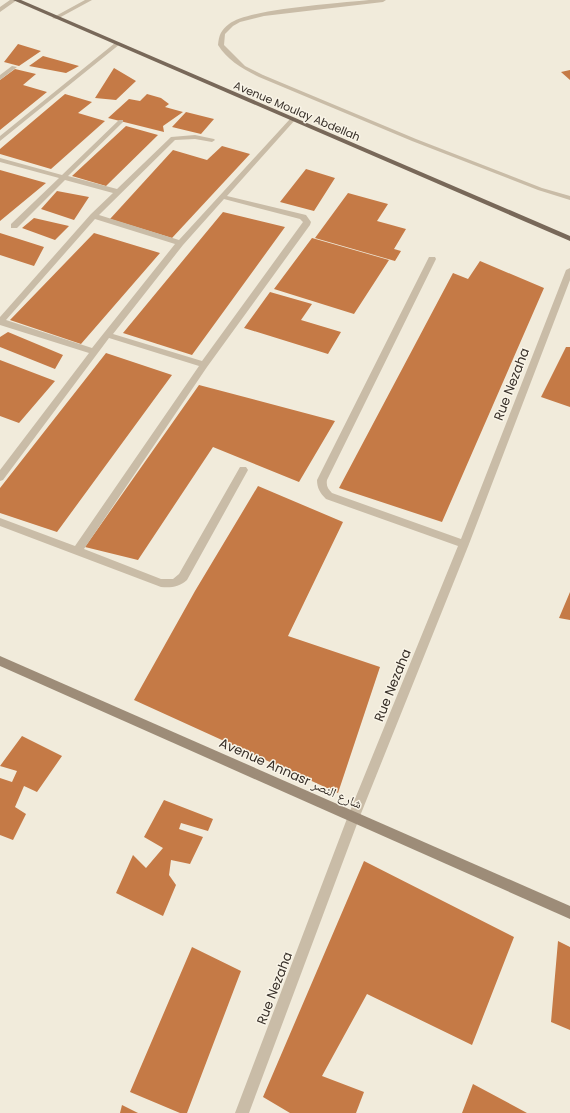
<svg xmlns="http://www.w3.org/2000/svg" width="570" height="1113" font-family="Poppins,'Noto Naskh Arabic',sans-serif">
	<style>
		.building { fill: #c57a46 }
		.lines { fill: none; stroke-linecap: round; stroke-linejoin: round }
		.lane { fill: #c9bca7; fill-rule: evenodd }
		.street { fill: #c9bca7; fill-rule: evenodd }
		.secondary { fill: #9d8c78; fill-rule: evenodd }
		.primary { fill: #786859; fill-rule: evenodd }
		.labels { text-anchor: middle; stroke-width: 3; stroke-linejoin: round; paint-order: stroke }
		.far-street-label { font-size: 11px; fill: #362e27; stroke: #f9f4e7 }
		.street-label { font-size: 13px; fill: #362e27; stroke: #f9f4e7 }
	</style>
	<rect width="100%" height="100%" fill="#f1ebdb"/>
	<!-- building -->
	<path class="building" d="M18 44 41 51 19 66 4 62Z
		M43 56 79 66 66 73 29 66Z
		M114 68 136 81 116 100 95 98Z
		M15 69 36 74 23 85 47 92 0 130V80Z
		M570 70V80L561 72Z
		M65 94 92 102 78 113 105 121 51 169 0 154V149Z
		M147 94 161 98 169 104 165 107 183 112 163 126 164 132 108 118 129 99 140 101Z
		M186 112 214 119 201 134 172 127Z
		M126 126 158 135 106 186 72 176Z
		M222 146 250 154 172 238 110 219 173 150 207 160Z
		M306 169 335 178 314 211 280 202Z
		M0 170 46 183 0 221Z
		M57 191 89 197 74 220 41 209Z
		M348 193 388 204 377 221 406 229 394 249 401 251 395 261 315 238Z
		M223 212 285 227 192 355 123 333Z
		M34 218 69 226 55 240 22 228Z
		M0 233 44 247 34 266 0 255Z
		M94 233 160 253 81 344 10 320Z
		M312 238 389 260 354 314 274 289Z
		M480 261 544 288 442 522 339 488 453 273 468 279Z
		M270 292 312 304 301 320 341 332 328 354 244 328Z
		M8 332 63 355 55 369 0 347V337Z
		M566 347H570V407L541 397Z
		M106 353 172 375 57 532 0 513V488Z
		M0 360 55 381 19 423 0 416Z
		M199 385 335 421 299 482 213 447 138 560 85 547Z
		M258 486 343 522 288 636 380 667 338 793 134 700 195 591Z
		M570 592V620L559 618Z
		M22 736 62 756 37 792 24 786 15 807 26 814 13 840 0 835V778L12 782 17 771 0 766Z
		M164 800 213 819 208 831 181 823 179 829 203 837 190 864 171 860 169 875 176 885 163 916 116 893 133 855 146 868 163 848 144 837Z
		M364 861 514 937 472 1045 367 994 322 1076 364 1092 356 1113H290L263 1097Z
		M558 941 570 947V1030L551 1022Z
		M192 947 241 971 187 1113H180L130 1092Z
		M473 1084 527 1113H462Z
		M122 1105 138 1113H120Z"/>
	<g class="lines">
		<!-- lane -->
		<path class="lane" d="M369 0H386L383 2 264 16 240 22 233 26 225 34 224 45 245 66 263 75 416 139 542 188 570 196V200L538 190 412 141 259 77C243 69 227 60 218 45 219 35 221 30 229 24 248 9 340 3 369 0Z"/>
		<!-- street -->
		<path class="street" d="M10 0H17L0 12V7Z
			M85 0H92L57 19 52 18Z
			M115 43 120 44 0 141V136Z
			M12 66 17 67 0 80V75Z
			M290 119 295 120 227 196 306 215 311 222 310 225 207 367 84 549 161 579H173L179 574 240 467H246L248 470 187 580C179 587 171 588 161 587L0 526V518L75 546 199 366 109 338 3 480 0 481V470L89 353 0 325V317L91 214 113 193 65 180 17 228H11V224L59 178 0 162V158L62 175 119 120H123V122L68 176 117 189 171 137 195 135 214 139 215 140 212 142 195 139 175 140 99 215 179 240ZM224 199 300 219 303 222 202 361 113 334 183 245ZM95 219 175 244 92 348 6 320Z
			M429 257H435L436 259 327 480C326 486 328 489 332 493L461 539 566 270 570 268V280L469 544 360 816 249 1113H235L348 816 458 546 326 499C320 493 317 488 317 480Z"/>
		<!-- secondary -->
		<path class="secondary" d="M0 656 570 906V919L0 666Z"/>
		<!-- primary -->
		<path class="primary" d="M13 0H21L570 236V241Z"/>
	</g>
	<g class="labels">
		<!-- far-street labels -->
		<g class="far-street-label">
			<text transform="translate(297 111) rotate(23)" y="4">Avenue Moulay Abdellah</text>
		</g>
		<!-- street labels -->
		<g class="street-label">
			<text transform="translate(511 384) rotate(-69)" y="5">Rue Nezaha</text>
			<text transform="translate(392 685) rotate(-68)" y="5">Rue Nezaha</text>
			<text transform="translate(291 773) rotate(24)" y="5">Avenue Annasr شارع النصر</text>
			<text transform="translate(274 988) rotate(-69)" y="5">Rue Nezaha</text>
		</g>
	</g>
</svg>
